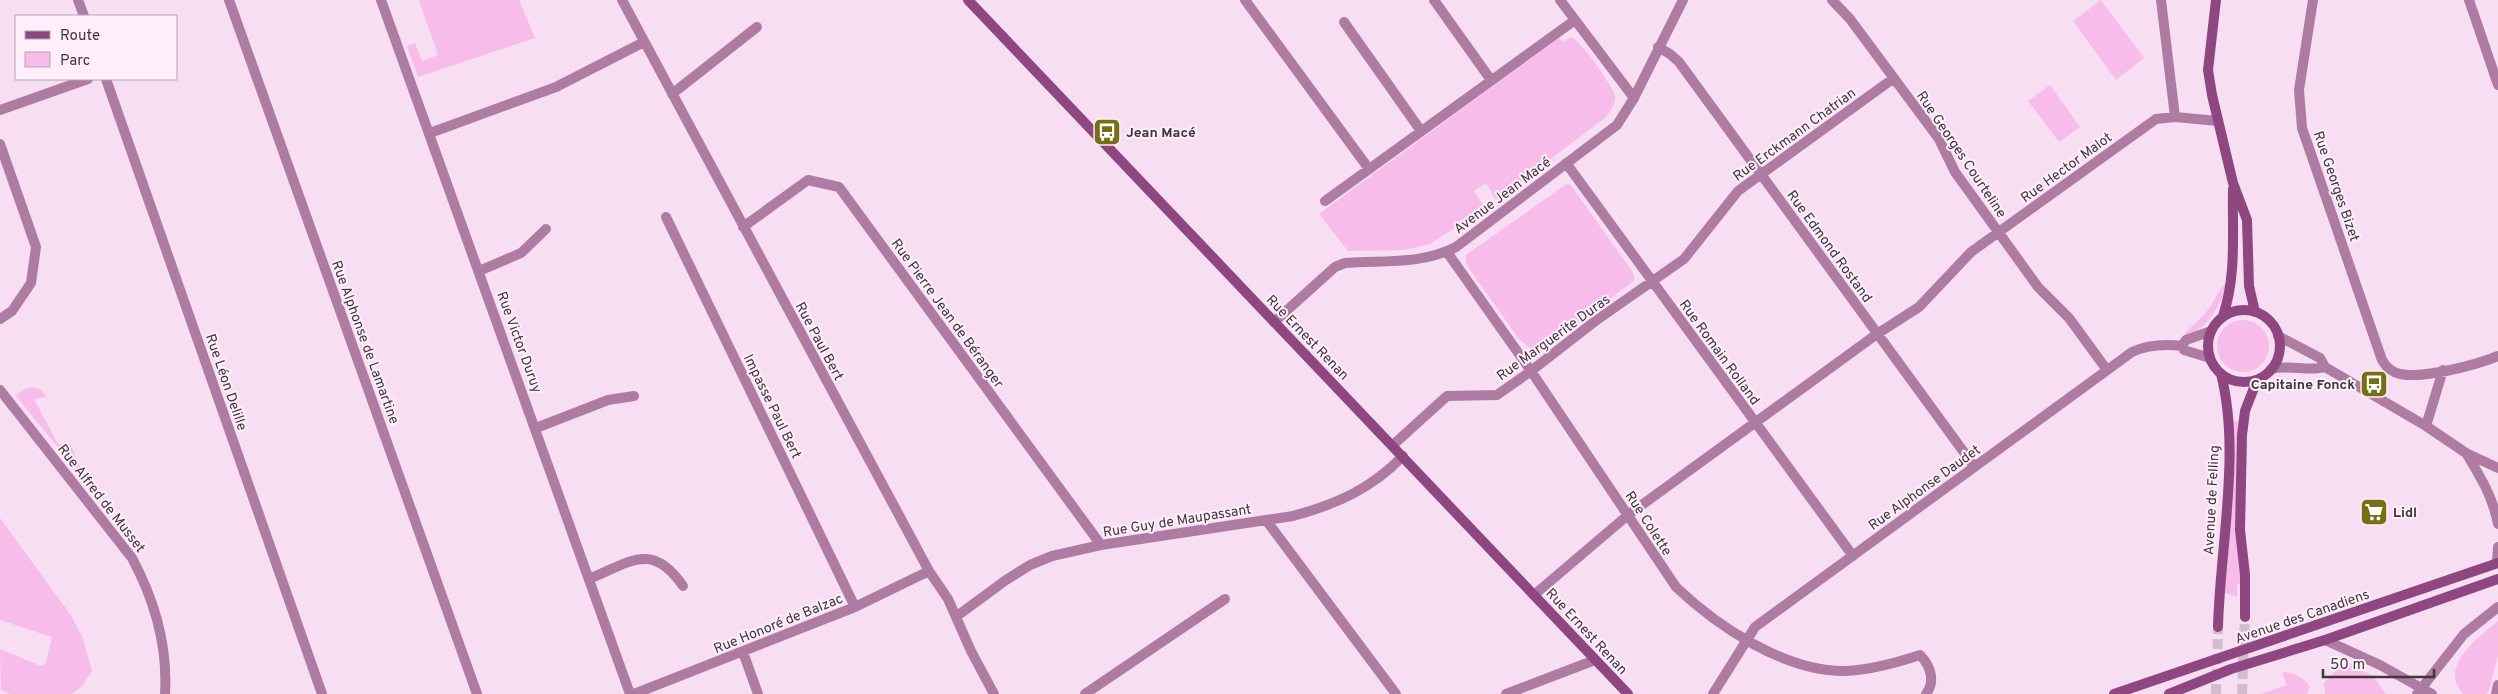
<svg xmlns="http://www.w3.org/2000/svg" width="2498" height="694" font-family="Overpass,sans-serif">
	<style>
		.green { fill: #f7bcea }
		.lines { fill: none; stroke-linecap: round; stroke-linejoin: round }
		.secondary-tunnel { stroke: #d3bcce; stroke-width: 10; stroke-dasharray: 10 5; stroke-linecap: butt }
		.street { stroke: #ae7ca3; stroke-width: 10 }
		.secondary { stroke: #8e4781; stroke-width: 10 }
		.labels { text-anchor: middle; stroke-width: 4; stroke-linejoin: round; paint-order: stroke }
		.poi-label { font-size: 14px; font-weight: bold; fill: #40363e; stroke: #ffeffb; text-anchor: start }
		.street-label { font-size: 14px; fill: #40363e; stroke: #ffeffb }
	</style>
	<rect width="100%" height="100%" fill="#f8def2"/>
	<!-- green -->
	<path class="green" d="M422 0H519L535 38 418 77 407 46 415 43 422 61 438 55 419 1Z
		M2101 0 2144 58 2116 80 2073 21Z
		M1571 37C1580 39 1614 88 1615 96 1616 105 1610 111 1605 118L1496 200 1486 183 1474 191 1485 208 1430 244 1404 250 1348 251 1319 214 1559 38 1563 42Z
		M2050 85 2080 127 2059 142 2028 101Z
		M1570 184 1632 271 1635 280 1537 354 1519 339 1466 264V255L1565 185Z
		M2227 283C2220 307 2209 327 2186 336L2185 333C2194 324 2203 317 2211 306 2216 298 2219 287 2227 283Z
		M2217 346a26 26 0 1 1 52 0a26 26 0 1 1-52 0Z
		M30 387C38 388 43 390 46 397L34 399 58 444H70L88 484 15 395Z
		M2233 421H2238L2236 527 2241 584H2237V597L2223 592Z
		M0 518 70 614 82 636 92 671 82 686 72 694H10L1 690 0 649 41 666 46 663 52 637 0 620Z
		M2498 621V655L2489 691 2486 694H2464C2436 668 2480 636 2498 621Z
		M2345 661 2373 676 2386 694H2325L2324 683Z
		M2285 672C2297 674 2304 677 2310 687L2307 694H2261L2287 685 2282 673Z"/>
	<g class="lines">
		<!-- secondary-tunnel -->
		<path class="secondary-tunnel" d="M2216 694 2218 627
			M2242 694 2245 617"/>
		<!-- street -->
		<path class="street" d="M78 0 84 16
			M229 0 477 694
			M381 0 630 694
			M622 0 929 571 948 599 971 651 994 694
			M1245 0 1369 169
			M1434 0 1491 80
			M1560 0 1634 98
			M1832 0 1850 19 1939 139 1955 172 2038 287 2069 318 2107 370
			M2161 0 2175 117
			M2313 0 2299 90 2302 128 2382 360C2386 367 2391 372 2400 374 2423 379 2476 365 2498 356
			M2469 0 2498 85
			M1344 22 1421 131
			M1658 47 1670 54 1679 62 1974 466
			M106 79 322 694
			M672 94 757 27
			M0 110 88 79
			M430 133 556 87 644 42
			M0 144 36 247 31 283 12 311 0 319
			M1566 163 1853 556
			M1325 201 1575 20
			M666 217 855 607
			M743 227 808 180 839 187 1101 545
			M1447 252 1531 371 1676 587C1717 626 1785 672 1845 671 1870 670 1896 663 1920 655 1930 665 1936 681 1926 694
			M479 271 521 253 546 229
			M1274 322 1335 267 1345 263C1383 260 1421 265 1456 247L1617 125 1634 98 1683 0
			M2278 336 2320 358 2325 367 2426 426 2466 453 2498 468
			M2182 346 2186 340 2211 331
			M2271 369C2291 364 2308 372 2325 367
			M0 390 132 558C155 601 168 645 165 694
			M2426 426 2443 370
			M536 428 608 400 634 396
			M1393 445 1447 396 1497 395 1531 371 1594 322 1684 259 1738 191 1894 78
			M2466 453C2480 476 2493 497 2498 524
			M1266 520 1396 694
			M2497 563 2498 547
			M589 579C630 562 652 541 683 586
			M1534 595 1628 515 1877 334 1919 307 1971 252 2156 119 2175 117 2218 121
			M957 616 1006 580 1030 565 1052 556 1101 545 1293 516C1337 504 1371 489 1403 456
			M2325 640 2380 665 2432 694
			M743 652 758 694
			M634 694 855 607 929 571
			M1085 694 1225 599
			M1506 694 1595 660
			M1713 694 1755 627 2132 352C2148 345 2165 344 2182 346L2184 350 2210 358
			M2417 694 2464 634 2498 607
			M2496 694 2498 685"/>
		<!-- secondary -->
		<path class="secondary" d="M968 0 1628 694
			M2216 0 2208 70 2212 95 2233 183 2247 220 2249 286 2255 312
			M2208 346a36 36 0 1 1 72 0a36 36 0 1 1-72 0Z
			M2223 316C2237 274 2232 232 2233 189
			M2245 617V575L2240 530 2242 435 2245 411 2257 380
			M2218 627C2220 547 2241 452 2221 374
			M2114 694 2498 563
			M2169 694 2231 669 2325 640 2498 579"/>
	</g>
	<!-- icons -->
	<defs>
		<g id="bus-square" transform="scale(1.4375)"><rect x="-9" y="-9" width="18" height="18" rx="4" fill="#747114" stroke="#ffeffb"/><path d="M-5-6H5V4H4V6H2V4H-2V6H-4V4H-5ZM-3.5-4V0h7V-4ZM-3.5 1.2v1.5H-2V1.2ZM2 1.2v1.5H3.5V1.2Z" fill="#fff"/></g>
		<g id="supermarket-square" transform="scale(1.4375)"><rect x="-9" y="-9" width="18" height="18" rx="4" fill="#747114" stroke="#ffeffb"/><path d="M-6-5.5h2.5l.6 2H6L4.5 2H-2.5L-4.4-4H-6ZM-1.5 3.2a1.3 1.3 0 1 0 .1 0ZM3 3.2a1.3 1.3 0 1 0 .1 0Z" fill="#fff"/></g>
	</defs>
	<g fill-rule="evenodd">
		<use href="#bus-square" x="1107" y="132"/>
		<use href="#bus-square" x="2374" y="384"/>
		<use href="#supermarket-square" x="2374" y="512"/>
	</g>
	<g class="labels">
		<!-- poi labels -->
		<g class="poi-label">
			<text x="1126" y="137">Jean Macé</text>
			<text x="2355" y="389" text-anchor="end">Capitaine Fonck</text>
			<text x="2393" y="517">Lidl</text>
		</g>
		<!-- street labels -->
		<g class="street-label">
			<text transform="translate(1794 134) rotate(-36)" y="5">Rue Erckmann Chatrian</text>
			<text transform="translate(1962 154) rotate(56)" y="5">Rue Georges Courteline</text>
			<text transform="translate(2066 167) rotate(-36)" y="5">Rue Hector Malot</text>
			<text transform="translate(2337 186) rotate(71)" y="5">Rue Georges Bizet</text>
			<text transform="translate(1502 195) rotate(-37)" y="5">Avenue Jean Macé</text>
			<text transform="translate(1830 246) rotate(54)" y="5">Rue Edmond Rostand</text>
			<text transform="translate(948 313) rotate(54)" y="5">Rue Pierre Jean de Béranger</text>
			<text transform="translate(1308 337) rotate(46)" y="5">Rue Ernest Renan</text>
			<text transform="translate(1553 337) rotate(-36)" y="5">Rue Marguerite Duras</text>
			<text transform="translate(820 341) rotate(62)" y="5">Rue Paul Bert</text>
			<text transform="translate(366 342) rotate(70)" y="5">Rue Alphonse de Lamartine</text>
			<text transform="translate(520 342) rotate(70)" y="5">Rue Victor Duruy</text>
			<text transform="translate(1720 352) rotate(54)" y="5">Rue Romain Rolland</text>
			<text transform="translate(227 382) rotate(71)" y="5">Rue Léon Delille</text>
			<text transform="translate(773 406) rotate(64)" y="5">Impasse Paul Bert</text>
			<text transform="translate(1924 487) rotate(-36)" y="5">Rue Alphonse Daudet</text>
			<text transform="translate(102 498) rotate(52)" y="5">Rue Alfred de Musset</text>
			<text transform="translate(2211 500) rotate(-87)" y="5">Avenue de Felling</text>
			<text transform="translate(1177 520) rotate(-9)" y="5">Rue Guy de Maupassant</text>
			<text transform="translate(1649 523) rotate(57)" y="5">Rue Colette</text>
			<text transform="translate(2302 616) rotate(-19)" y="5">Avenue des Canadiens</text>
			<text transform="translate(778 623) rotate(-22)" y="5">Rue Honoré de Balzac</text>
			<text transform="translate(1587 631) rotate(47)" y="5">Rue Ernest Renan</text>
		</g>
	</g>
	<!-- legend -->
	<rect x="15" y="15" width="162" height="65" fill="#ffeffb" stroke="#b3a5af"/>
	<rect x="25" y="31" width="25" height="8" fill="#8e4781" stroke="#b3a5af"/>
	<text x="60" y="40" font-size="15" fill="#40363e">Route</text>
	<rect x="25" y="52" width="25" height="15" fill="#f7bcea" stroke="#b3a5af"/>
	<text x="60" y="65" font-size="15" fill="#40363e">Parc</text>
	<!-- scale -->
	<path d="M2323 669v8h111v-8" fill="none" stroke="#40363e" stroke-width="2.5"/>
	<text x="2330" y="669" font-size="15" fill="#40363e" stroke="#ffeffb" stroke-width="4" paint-order="stroke">50 m</text>
</svg>
